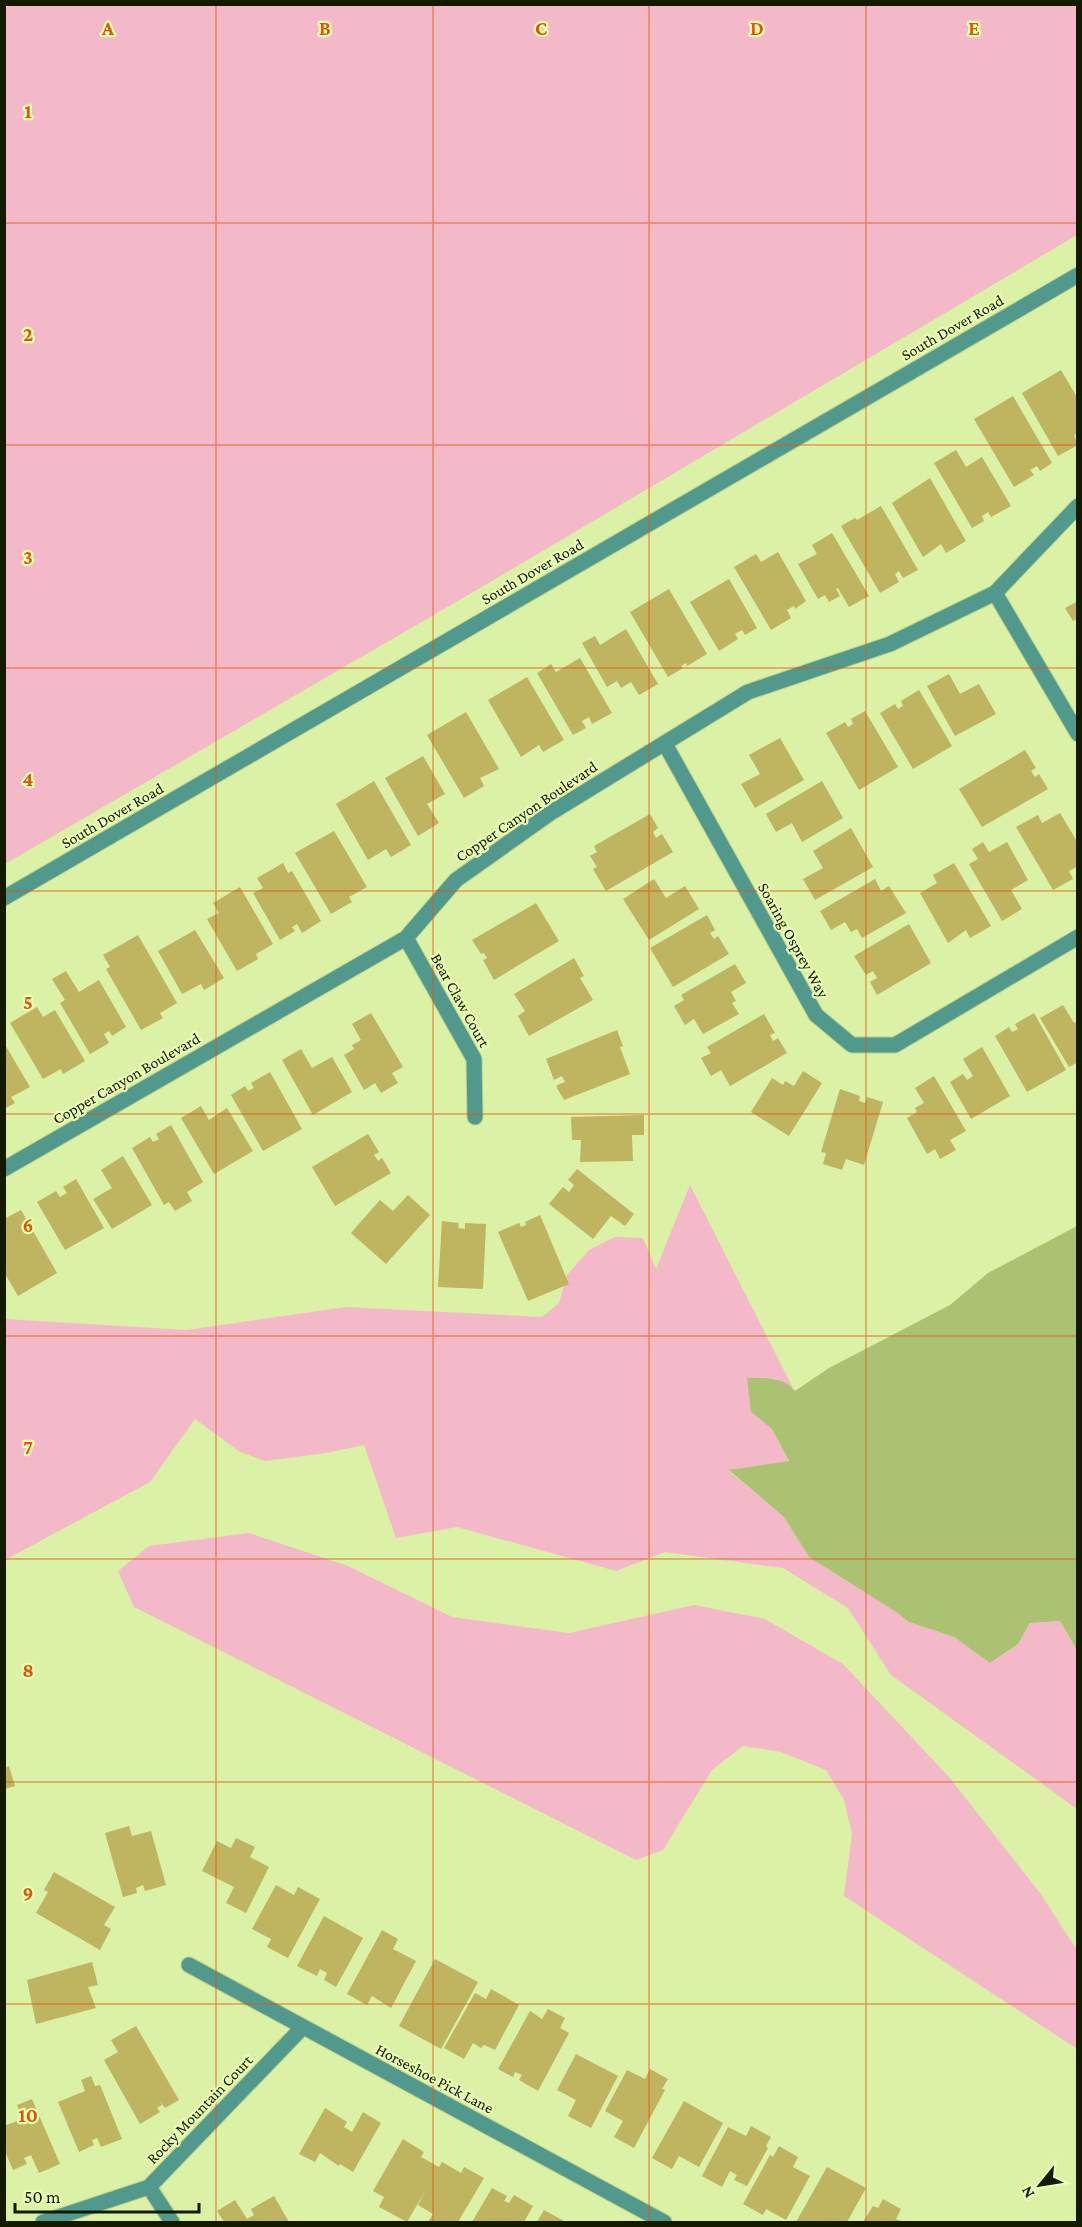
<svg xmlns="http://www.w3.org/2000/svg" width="1082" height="2227" font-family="'Crimson Pro',serif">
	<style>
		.green { fill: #f4b9c8 }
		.water { fill: #abc272 }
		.building { fill: #bfb45f }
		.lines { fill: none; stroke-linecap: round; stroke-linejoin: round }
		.minor-casing { stroke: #bacf8b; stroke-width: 17 }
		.minor { stroke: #51998d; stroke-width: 15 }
		.grid { fill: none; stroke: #dd560b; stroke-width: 1.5; stroke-opacity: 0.55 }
		.labels { text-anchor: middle; stroke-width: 4.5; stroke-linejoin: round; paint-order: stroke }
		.street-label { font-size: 16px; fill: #131a00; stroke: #e7feb3 }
		.grid-label { font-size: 20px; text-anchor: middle; font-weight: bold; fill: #dd560b; stroke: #e7feb3; stroke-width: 4.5; stroke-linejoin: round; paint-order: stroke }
	</style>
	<rect width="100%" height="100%" fill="#daf1a6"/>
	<!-- green -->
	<path class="green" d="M5 4 1077 5V235L475 591 5 864Z
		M690 1185 793 1388 774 1378 751 1412 772 1429 789 1462 729 1471 784 1517 809 1557 896 1612 909 1622 954 1637 990 1663 1018 1644 1030 1623 1060 1621 1077 1650V1809L891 1675 848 1608 783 1568 665 1552 616 1571 457 1527 396 1538 364 1445 326 1453 265 1461 240 1452 195 1419 150 1482 5 1560V1319L187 1330 346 1307 542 1317 559 1303 567 1275 589 1250 615 1237 643 1238 656 1269Z
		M249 1533 348 1566 452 1617 569 1633 694 1605 765 1619 843 1664 949 1777 1040 1893 1077 1950V2049L844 1896 852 1834 844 1800 826 1770 781 1752 743 1746 712 1770 663 1850 636 1860 134 1607 118 1571 149 1546Z"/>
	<!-- water -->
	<path class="water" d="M1077 1226V1650L1060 1621 1030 1623 1018 1644 990 1663 954 1637 909 1622 896 1612 809 1557 784 1517 729 1470 789 1461 772 1429 751 1412 747 1378C764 1378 783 1376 795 1391L829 1368 950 1305 988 1273Z"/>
	<!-- building -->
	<path class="building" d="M1061 370 1078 399V433L1074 435 1078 445 1058 456 1022 393Z
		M1013 396 1052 463 1040 471 1037 466 1030 470 1034 475 1014 487 974 419Z
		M956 450 966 467 982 457 1011 506 991 517 988 512 982 516 984 521 972 528 934 463Z
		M930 478 966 541 946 553 941 544 923 557 892 503Z
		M881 506 918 570 903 578 899 571 895 574 899 582 880 593 841 526 855 518 857 520Z
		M832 533 869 596 849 607 838 588 836 589 840 596 829 602 825 595 818 599 798 564 817 554 812 545Z
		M778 552 806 601 795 609 794 606 787 610 791 618 771 630 734 567 756 554 761 562Z
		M729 579 757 628 745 635 742 630 735 634 738 639 719 651 690 602Z
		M669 589 707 654 687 666 686 663 681 666 683 668 668 677 630 612Z
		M1078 601V618L1073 621 1065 608Z
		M626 629 658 684 639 695 631 682 621 688 617 681 607 687 582 643 595 636 600 645Z
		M580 658 612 713 592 724 589 717 582 721 586 728 573 735 537 673 551 664 556 672Z
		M949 674 960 694 979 684 996 714 955 736 927 686Z
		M527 677 564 740 543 752 539 745 521 757 488 700Z
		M919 690 952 746 913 769 880 713 895 704 898 709 903 706 901 701Z
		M865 711 898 767 859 790 826 733 845 722 848 727 853 724 851 719Z
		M466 712 499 769 480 778 484 786 464 798 427 735Z
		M780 738 804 780 755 808 741 784 760 774 749 755Z
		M1025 750 1036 768 1031 771 1035 777 1039 774 1048 789 982 827 959 789Z
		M423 756 445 794 427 804 439 823 418 836 385 778Z
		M374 781 411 845 391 857 386 849 368 860 336 804Z
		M822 781 843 818 802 842 792 823 776 832 766 814Z
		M1060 813 1078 843V870L1076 867 1069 871 1073 879 1053 890 1016 827 1038 815 1042 823Z
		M650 814 658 828 653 832 656 838 662 834 673 852 606 891 593 869 597 867 590 856 597 852 594 846Z
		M851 828 873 867 815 900 803 879 823 868 813 851Z
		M334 831 367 887 349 897 352 902 331 914 295 853Z
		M983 842 989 852 1007 842 1028 880 1011 890 1022 909 1002 921 969 864 978 859 972 849Z
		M283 863 288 873 292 871 321 921 302 933 297 924 292 927 295 931 280 940 253 893 263 888 257 878Z
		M954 863 991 926 970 938 966 930 948 943 920 893 937 883 933 875Z
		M654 879 666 898 685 886 699 909 649 940 623 899Z
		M875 879 881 891 889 886 906 913 862 938 857 929 851 932 845 922 831 930 820 911Z
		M240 887 273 944 256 954 258 959 237 971 207 919 219 913 213 903Z
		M536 903 559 941 494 980 483 960 487 958 484 953 481 954 472 940Z
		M707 915 715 930 710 933 714 939 718 936 729 954 673 987 650 948Z
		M909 924 931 963 877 995 870 982 877 978 873 971 866 975 854 956Z
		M195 930 224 978 204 990 201 984 182 994 158 951Z
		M138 935 177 1003 160 1013 163 1018 141 1030 106 969 110 967 103 955Z
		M574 958 584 976 580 978 593 1000 529 1036 518 1016 525 1011 514 994Z
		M735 964 746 983 731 992 736 1001 732 1003 739 1014 703 1034 694 1019 685 1025 674 1006 684 1000 681 995Z
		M66 971 79 992 99 980 126 1027 112 1036 109 1031 104 1034 109 1043 90 1054 60 1003 65 1000 52 979Z
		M1063 1005 1074 1023 1078 1021V1062L1069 1067 1040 1018Z
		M37 1007 43 1017 55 1010 85 1061 63 1074 61 1069 43 1079 10 1023Z
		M371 1013 403 1067 392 1073 398 1083 381 1093 375 1083 364 1090 344 1055 354 1049 352 1045 361 1040 352 1024Z
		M1034 1013 1066 1070 1027 1092 995 1036 1009 1027 1012 1032 1018 1029 1015 1024Z
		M764 1014 775 1033 770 1035 773 1041 778 1038 787 1053 730 1086 721 1070 711 1076 701 1058 711 1053 707 1047Z
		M617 1030 623 1046 620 1047 630 1074 564 1100 557 1088V1085L565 1082 562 1076 554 1080 546 1059Z
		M4 1043 30 1087 11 1097 15 1103 4 1109Z
		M982 1047 1010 1096 971 1119 950 1082 963 1074 967 1080 973 1076 963 1059Z
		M301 1049 312 1068 332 1057 352 1092 313 1115 282 1060Z
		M803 1071 822 1083 789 1136 751 1112 772 1078 783 1085 785 1081 794 1086Z
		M270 1072 302 1129 263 1151 231 1095 245 1086 248 1091 254 1088 251 1083Z
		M934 1076 966 1131 950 1140 956 1150 940 1159 935 1149 927 1154 907 1118 917 1112 915 1108 924 1103 915 1088Z
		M840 1089 860 1096 859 1101 865 1103 867 1097 883 1102 864 1165 846 1159 842 1170 823 1164 826 1153 821 1152Z
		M201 1106 209 1120 227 1108 253 1151 214 1174 181 1118Z
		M644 1115V1135H632L633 1161 580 1162 581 1140H572L571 1117Z
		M171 1125 203 1182 187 1192 192 1201 175 1211 169 1202 164 1205 132 1148 150 1137 153 1142 159 1139 156 1134Z
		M368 1134 379 1152 374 1155 378 1161 382 1158 391 1173 335 1206 312 1167Z
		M123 1156 152 1205 112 1229 93 1199 112 1188 101 1170Z
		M577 1169 634 1214 625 1226 611 1216 593 1239 549 1204 563 1187 569 1192 574 1185 568 1180Z
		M76 1179 104 1228 65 1250 37 1202 56 1191 60 1197 67 1193 63 1187Z
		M408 1195 430 1215 386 1264 351 1233 380 1200 393 1211Z
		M21 1210 57 1273 18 1296 4 1272V1219Z
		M540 1215 569 1284 528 1301 498 1232 519 1223 521 1227 526 1225 525 1222Z
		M442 1221 459 1223 458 1228 465 1229V1223L486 1224 483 1289 438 1287Z
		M9 1766 15 1786 5 1789V1768Z
		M129 1826 132 1836 151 1831 166 1885 145 1891 143 1885 136 1888 137 1893 123 1897 105 1833Z
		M236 1838 255 1847 250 1857 269 1867 246 1913 226 1903 234 1887 202 1871 217 1841 231 1848Z
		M54 1872 115 1907 104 1925 111 1929 100 1950 36 1913 48 1892 44 1890Z
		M276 1885 294 1895 298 1887 320 1899 288 1958 267 1947 271 1939 252 1929Z
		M324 1916 363 1938 336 1987 324 1980 327 1973 320 1969 317 1976 297 1966Z
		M382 1930 398 1939 393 1949 416 1961 391 2008 372 1996 367 2005 347 1994Z
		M435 1959 478 1982 441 2049 399 2026Z
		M92 1962 98 1985 88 1987 96 2008 36 2024 27 1980Z
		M491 1989 519 2005 495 2050 484 2045 481 2048 473 2043 464 2059 444 2048 475 1993 486 1999Z
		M548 2009 565 2018 560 2028 569 2033 538 2091 519 2080 522 2075 515 2072 513 2077 498 2069 530 2011 542 2019Z
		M136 2026 179 2100 165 2108 159 2100 162 2105 157 2108 160 2112 140 2124 104 2060 118 2052 111 2040Z
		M576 2054 618 2076 591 2128 568 2116 576 2100 557 2090Z
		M650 2069 668 2079 662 2089 665 2090 634 2148 614 2137 623 2121 605 2111 627 2070 645 2079Z
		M91 2076 95 2086 100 2085 122 2139 101 2147 97 2138 92 2140 94 2145 79 2152 58 2102 85 2091 81 2080Z
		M32 2099 60 2164 39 2173 31 2155 24 2158 27 2164 13 2170 4 2149V2126L22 2119 17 2105Z
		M684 2101 723 2123 699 2167 679 2156 672 2169 652 2158Z
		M325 2108 347 2122 344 2127 352 2132 363 2112 381 2123 353 2172 340 2164 339 2166 320 2153 315 2162 299 2154Z
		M751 2126 771 2137 766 2146 768 2148 747 2186 734 2180 737 2175 730 2171 722 2187 702 2176 728 2127 746 2136Z
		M403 2139 424 2152 421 2157 439 2167 442 2162 461 2173 464 2167 484 2178 458 2222H428L433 2214 418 2205 427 2188 407 2222 379 2207 384 2197 373 2191Z
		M779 2146 798 2157 793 2167 810 2176 786 2220 766 2209 763 2215 743 2204 770 2155 773 2157Z
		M827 2167 866 2188 847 2222H796Z
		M492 2188 507 2196 504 2201 509 2203 514 2195 533 2206 524 2222H472Z
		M274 2196 289 2222H224L217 2211 235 2200 247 2219 254 2215 251 2209Z
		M883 2199 901 2209 896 2219 903 2222H863L873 2206 878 2208Z
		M544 2210 566 2222H537Z"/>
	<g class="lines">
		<!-- minor casing -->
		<g class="minor-casing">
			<path id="minor" d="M995 593 1078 734
				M665 744 816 1015 852 1045H895L1078 937
				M4 898 1078 275
				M406 938 474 1059 475 1117
				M4 1169 406 938 456 880 552 812 748 692 890 644 995 593 1078 506
				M189 1965 664 2222
				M149 2187 172 2222
				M43 2222 149 2187 302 2028"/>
		</g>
		<!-- minor -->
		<use href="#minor" class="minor"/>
	</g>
	<!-- grid -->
	<path class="grid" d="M216 4V2222M433 4V2222M649 4V2222M866 4V2222M4 223H1078M4 445H1078M4 668H1078M4 891H1078M4 1114H1078M4 1336H1078M4 1559H1078M4 1782H1078M4 2004H1078"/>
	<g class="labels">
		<!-- street labels -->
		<g class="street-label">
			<text transform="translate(952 327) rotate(-30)" y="6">South Dover Road</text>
			<text transform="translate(532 571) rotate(-30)" y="6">South Dover Road</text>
			<text transform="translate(526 811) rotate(-34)" y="6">Copper Canyon Boulevard</text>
			<text transform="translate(112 815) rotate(-30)" y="6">South Dover Road</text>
			<text transform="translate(794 940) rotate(61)" y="6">Soaring Osprey Way</text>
			<text transform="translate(461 1000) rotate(61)" y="6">Bear Claw Court</text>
			<text transform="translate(126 1078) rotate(-30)" y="6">Copper Canyon Boulevard</text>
			<text transform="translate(435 2078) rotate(28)" y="6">Horseshoe Pick Lane</text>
			<text transform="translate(199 2109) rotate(-46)" y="6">Rocky Mountain Court</text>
		</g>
	</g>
	<g class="grid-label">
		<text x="108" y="35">A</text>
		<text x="325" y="35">B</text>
		<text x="541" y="35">C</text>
		<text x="757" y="35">D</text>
		<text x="974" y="35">E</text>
		<text x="28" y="118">1</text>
		<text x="28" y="341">2</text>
		<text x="28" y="564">3</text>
		<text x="28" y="786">4</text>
		<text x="28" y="1009">5</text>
		<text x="28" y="1232">6</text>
		<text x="28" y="1454">7</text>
		<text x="28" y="1677">8</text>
		<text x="28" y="1900">9</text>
		<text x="28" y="2122">10</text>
	</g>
	<!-- border -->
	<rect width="1082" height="2227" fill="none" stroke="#131a00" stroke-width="12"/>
	<!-- north arrow -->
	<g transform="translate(1040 2185) rotate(240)" stroke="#e7feb3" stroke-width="4.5" paint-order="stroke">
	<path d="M0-4.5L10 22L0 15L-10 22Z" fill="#131a00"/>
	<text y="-9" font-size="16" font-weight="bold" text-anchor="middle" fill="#131a00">N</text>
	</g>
	<!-- scale -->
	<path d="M15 2203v9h184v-9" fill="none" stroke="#131a00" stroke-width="3"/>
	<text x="24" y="2203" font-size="18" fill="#131a00" stroke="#e7feb3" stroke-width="4.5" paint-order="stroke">50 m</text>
</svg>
